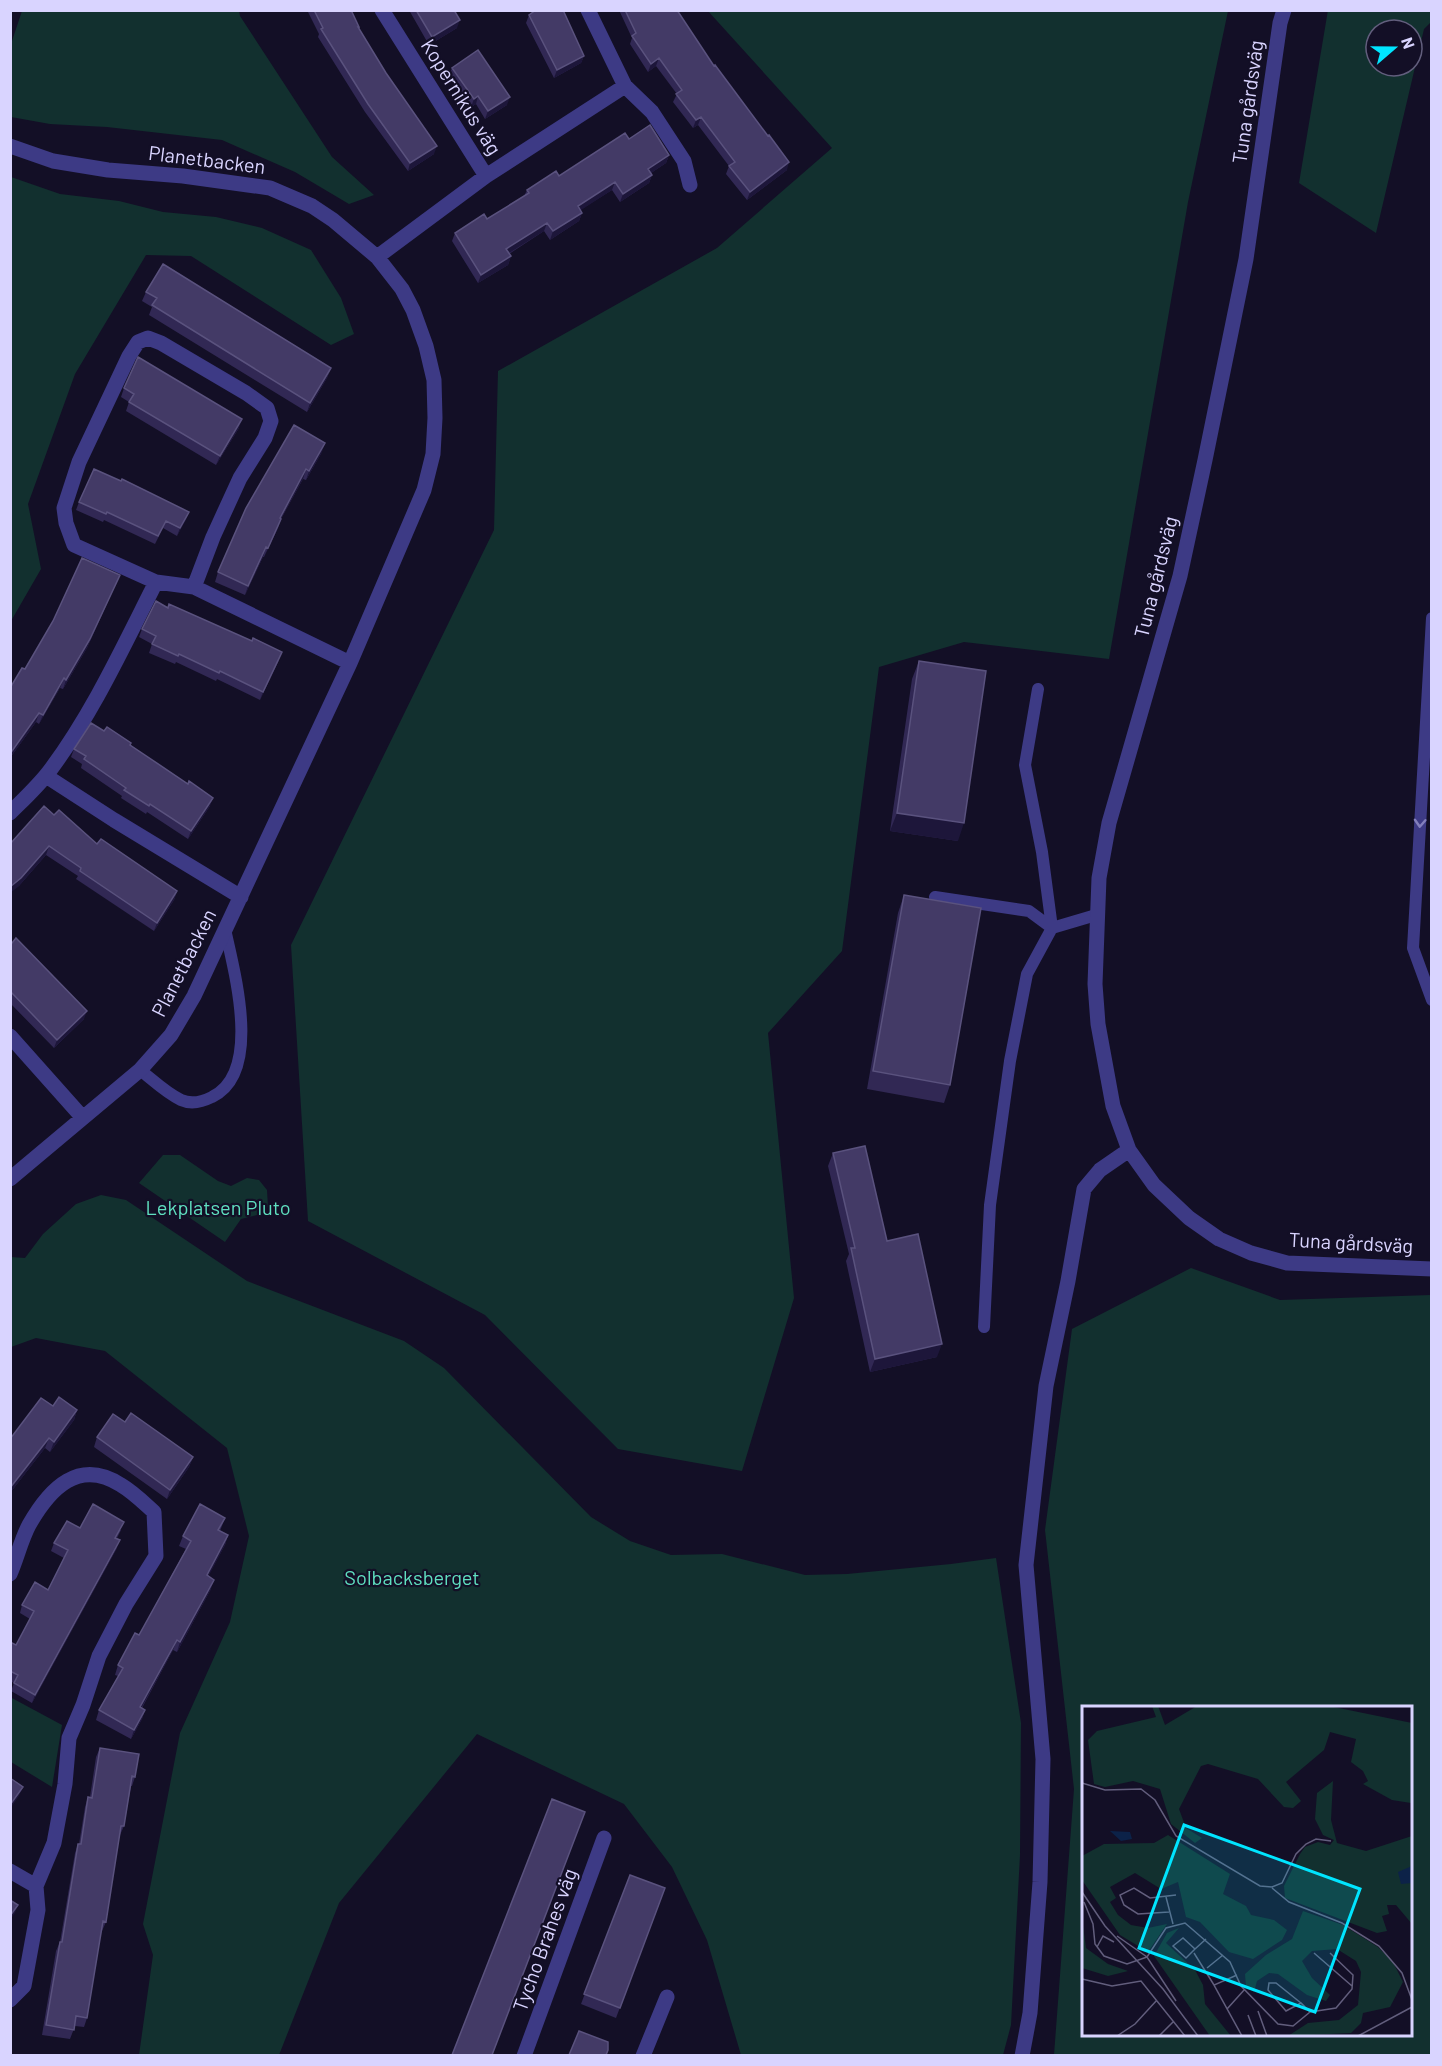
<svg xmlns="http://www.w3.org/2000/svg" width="1442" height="2066" font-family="Barlow,sans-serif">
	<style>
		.green { fill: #12302f; fill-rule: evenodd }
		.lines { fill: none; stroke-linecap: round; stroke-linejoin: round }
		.lane { stroke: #3d3a85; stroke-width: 12 }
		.street { stroke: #3d3a85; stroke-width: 15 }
		.wall { fill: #312854 }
		.shaded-wall { fill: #1d163a }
		.building { fill: #433a66; stroke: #5a527e; stroke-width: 1.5 }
		.oneway { stroke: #837fbc }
		.labels { text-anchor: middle; stroke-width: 4.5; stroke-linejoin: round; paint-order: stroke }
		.street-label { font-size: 20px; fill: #d9d4ff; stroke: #130f26 }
		.park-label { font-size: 20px; fill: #5fe0c0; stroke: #130f26 }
		.inset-road { fill: none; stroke: #625e7d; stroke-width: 1.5 }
		.view { fill: #00e5ff; fill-opacity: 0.15; stroke: #00e5ff; stroke-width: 3 }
		.inset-edge { fill: none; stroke: #d9d4ff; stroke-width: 3 }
	</style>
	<rect width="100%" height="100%" fill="#130f26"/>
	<!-- green -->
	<path class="green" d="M1328 10 1431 11V22L1424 29 1376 233 1299 183ZM1376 30H1412V66H1376Z
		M22 11H239L240 16 332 157 374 195 349 204 295 172 222 140 107 127 50 124 11 117V44Z
		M708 11H1228L1188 202 1109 659 964 642 879 667 842 951 768 1033 794 1298 742 1471 618 1449 485 1315 308 1221 291 945 494 530 498 371 717 248 832 148Z
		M11 177 60 194 119 201 163 212 216 217 262 228 311 250 341 298 354 334 331 345 191 256 146 255 75 374 28 504 41 569 11 621Z
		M163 1155H180L218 1181 231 1186 247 1178 259 1180 267 1190 268 1207 257 1215 241 1219 225 1242 139 1183Z
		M101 1195 126 1200 247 1281 404 1341 444 1368 591 1517 630 1541 671 1555 722 1554 805 1575 847 1574 951 1564 996 1558 1021 1723 1020 1855 1011 2025 1003 2055H741L707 1940 672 1867 624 1804 477 1734 339 1903 279 2055H139L153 1955 143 1924 180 1733 230 1622 249 1536 227 1448 105 1351 36 1338 11 1347V1257L25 1258 43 1234 76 1204Z
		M1191 1268 1280 1300 1431 1295V2055H1054L1074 1789 1045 1530 1072 1329ZM1084 1708H1410V2034H1084Z
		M10 1697 62 1725 52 1787 11 1762Z"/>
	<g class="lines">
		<!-- lane -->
		<path class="lane" d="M1432 618 1413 948 1432 1000
			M935 897 1029 911 1052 928 1096 915
			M140 1070C153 1080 166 1093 181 1100 192 1105 202 1102 212 1097 263 1073 234 971 225 929
			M984 1327 990 1205 1010 1061 1027 974 1052 928 1042 852 1025 765 1038 689"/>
		<!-- street -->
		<path class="street" d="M382 10 486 176
			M588 10 625 86 652 112 684 161 690 185
			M1284 10 1280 23 1246 259 1205 460 1180 576 1109 823 1099 878 1095 984 1098 1024 1113 1106 1129 1150 1154 1185 1189 1218 1219 1239 1251 1253 1287 1263 1432 1269
			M10 146 53 161 108 170 183 176 270 188 312 206 333 220 377 257 402 289 413 310 426 346 434 380 435 418 433 454 424 490 350 663 194 996 171 1035 140 1070 10 1179
			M377 257 486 176 625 86
			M194 587 156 582 74 545 66 523 64 508 79 462 129 356 138 342 148 338 161 343 246 393 267 408 271 421 265 438 240 478 213 537 194 587 350 663
			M46 776 114 820 241 897
			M10 813C23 800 37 787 48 773 92 715 123 647 156 582
			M10 1036 83 1118
			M10 1574C17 1558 21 1540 29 1525 50 1488 79 1458 121 1485 133 1492 144 1503 154 1512L156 1556 126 1604 99 1656 83 1705 69 1738 65 1784 54 1843 36 1886 38 1910 24 1986 10 2000
			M10 1871 36 1886
			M524 2056 604 1838
			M643 2056 667 1997
			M1022 2056 1030 2013 1040 1882 1043 1759 1026 1565 1046 1386 1068 1281 1084 1189 1100 1170 1129 1150"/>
	</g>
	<!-- wall -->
	<path class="wall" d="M307 10H351L359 27 358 29 434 154 408 171 365 112 318 37 319 34Z
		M409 10H454L457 28 429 45Z
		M619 10H677L714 66 787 170 747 200 726 174 729 166 698 125 693 128 673 102 677 94 656 66 648 72 630 44 632 38Z
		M529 15 584 56 581 63 554 78 526 23Z
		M452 68 507 105 485 119 476 104 471 107 449 75Z
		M629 139 669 155 666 163 651 173 652 175 649 183 620 202 612 190 580 210 582 213 579 221 550 240 544 231 509 254 511 256 508 265 478 283 452 241 455 233 487 219 524 196 527 190 559 176Z
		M146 292 331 368 327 378 307 412 149 315 152 307 142 301Z
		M124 388 239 428 216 465 126 411 129 402 121 397Z
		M322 452 306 480 303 479 281 519 278 528 264 557H263L245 595 215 582 218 572Z
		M79 502 189 512 177 536 163 528 155 544 104 520 103 522 76 510Z
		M120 575 87 648 63 689 60 688 39 724 36 722 10 758V688L25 669Z
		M168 608 279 660 260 700 217 679 216 681 176 662 175 664 149 653 152 644 139 637 142 629Z
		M919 661 958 841 890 831 912 679Z
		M104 731 131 745 210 806 188 839 147 812 146 814 121 798 122 796 81 768 82 764 71 757 74 749Z
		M54 815 97 844 177 891 174 900 154 931 76 879 78 876 46 855 18 887Z
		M904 895 950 1085 944 1103 867 1089 898 913Z
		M10 941 84 1019 54 1048 10 1003Z
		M833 1153 887 1241 937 1357 870 1372 846 1261 849 1254 828 1166Z
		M53 1406 77 1410 74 1420 50 1452 45 1448 10 1493V1439Z
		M125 1422 193 1457 189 1467 167 1499 94 1447 97 1437Z
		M225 1518 220 1531 228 1535 225 1545 208 1576 211 1589 177 1652 173 1650 142 1708 145 1710 142 1719 131 1739 96 1720 99 1710 118 1676 115 1675 118 1665 139 1635 186 1549 179 1546 183 1536Z
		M80 1528 121 1530 117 1538V1548L32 1703 11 1691 14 1683 10 1681V1642L16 1645 30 1619 20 1613 22 1605 48 1590 64 1558 51 1551 54 1543Z
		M100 1748 135 1777 132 1786H131L124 1826 120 1835H119L106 1922 102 1931H101L87 2018 84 2027 75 2026 70 2039 42 2035 56 1951 60 1942 75 1853 78 1844H79L85 1807 88 1797H90L96 1757Z
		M630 1875 665 1888 616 2018 581 2004Z"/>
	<!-- shaded-wall -->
	<path class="shaded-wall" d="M460 20 457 28 429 45 432 37Z
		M584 56 581 63 554 78 557 70Z
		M659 58 656 66 648 72 651 64Z
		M478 96 476 104 471 107 474 99Z
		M510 97 507 105 485 119 488 111Z
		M701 117 698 125 693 128 696 120Z
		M437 146 434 154 408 171 410 163Z
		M669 155 666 163 645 177 648 169Z
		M789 162 787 170 747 200 750 192Z
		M652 175 649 183 620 202 623 194Z
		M615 182 612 190 575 214 578 206Z
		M582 213 579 221 550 240 553 231Z
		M547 223 544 231 503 257 506 249Z
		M511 256 508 265 478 283 481 275Z
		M331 368 327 378 307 412 310 403Z
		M242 419 239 428 216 465 220 456Z
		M325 443 322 452 306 480 309 471Z
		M306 469 303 479 276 527 280 518Z
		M189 512 186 520 177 536 180 528Z
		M281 519 278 528 264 557 268 548Z
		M266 547 263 557 245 595 248 586Z
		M120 575 87 648 63 689 66 680Z
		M282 652 279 660 260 700 263 692Z
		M64 678 60 688 39 724 43 715Z
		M39 713 36 722 10 758V754Z
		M213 798 210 806 188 839 191 831Z
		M897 813 964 823 958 841 890 831Z
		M49 846 46 855 18 887 10 893V887Z
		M177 891 174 900 154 931 157 923Z
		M87 1011 84 1019 54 1048 57 1040Z
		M942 1344 937 1357 870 1372 875 1359Z
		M77 1410 74 1420 50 1452 54 1442Z
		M49 1438 45 1448 10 1493V1488Z
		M193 1457 189 1467 167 1499 170 1490Z
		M228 1535 225 1545 204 1585 207 1575Z
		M120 1540 117 1548 32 1703 35 1695Z
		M214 1580 211 1589 177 1652 180 1642Z
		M177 1640 173 1650 137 1716 140 1707Z
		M145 1710 142 1719 131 1739 134 1730Z
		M23 1787 19 1796 10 1809V1805Z
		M18 1905 15 1913 10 1920V1916Z"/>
	<!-- building -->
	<path class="building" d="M314 10H351L359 27H358L386 73 437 146 410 163 368 104 321 29 323 28Z
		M416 10H454L460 20 432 37Z
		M536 10H563L584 56 557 70 529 15Z
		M625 10H677L714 66 715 65 768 136 769 135 789 162 750 192 729 166 735 162 701 117 696 120 676 94 682 90 659 58 651 64 632 36 636 33Z
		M478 50 510 97 488 111 478 96 474 99 452 68Z
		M650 125 669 155 648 169 652 175 623 194 615 182 578 206 582 213 553 231 547 223 506 249 511 256 481 275 455 233 484 214 487 219 529 193 527 190 556 171 559 176 625 133 629 139Z
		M163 264 331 368 310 403 152 305 157 298 146 292Z
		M138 357 242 419 220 456 129 402 134 394 124 388Z
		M294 425 325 443 309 471 306 469 280 518 281 519 268 548 266 547 248 586 218 572 246 508Z
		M94 469 121 481 122 479 189 512 180 528 166 521 158 536 107 512 106 514 79 502Z
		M82 558 120 575 90 639 66 680 64 678 43 715 39 713 10 754V688L22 668 25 669 53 621Z
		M156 601 168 608 169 604 252 641 253 638 282 652 263 692 220 671 219 673 179 654 178 656 152 644 156 636 142 629Z
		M919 661 986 671 964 823 897 813Z
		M91 723 104 731 107 727 131 743 130 745 188 784 189 781 213 798 191 831 150 804 149 806 124 790 126 788 84 759 86 756 74 749Z
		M44 806 54 815 59 810 97 844 101 839 177 891 157 923 80 871 81 868 49 846 21 878 10 887V844Z
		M904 895 981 908 950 1085 873 1071Z
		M16 938 87 1011 57 1040 10 991V941L12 943Z
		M865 1146 887 1241 918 1234 942 1344 875 1359 851 1248H855L833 1153Z
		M59 1397 77 1410 54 1442 49 1438 10 1488V1439L41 1398 53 1406Z
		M131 1413 193 1457 170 1490 97 1437 113 1414 125 1422Z
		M93 1504 124 1522 115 1538 120 1540 35 1695 14 1683 18 1675 10 1671V1642L16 1645 34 1611 22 1605 35 1582 48 1590 68 1550 54 1543 67 1521 80 1528Z
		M200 1504 225 1518 218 1530 228 1535 207 1575 214 1580 180 1642 177 1640 140 1707 145 1710 134 1730 99 1710 123 1668 118 1665 135 1633 139 1635 191 1541 183 1536Z
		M100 1748 139 1754 135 1777 132 1776 124 1826H121L106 1922 103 1921 87 2018 76 2016 74 2030 46 2025 60 1942H62L78 1844H81L88 1797 92 1798Z
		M10 1778 23 1787 10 1805Z
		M552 1799 585 1812 492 2055H452Z
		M630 1875 665 1888 620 2008 584 1994Z
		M10 1900 18 1905 10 1916Z
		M579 2031 608 2042V2050L606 2055H569Z"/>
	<!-- one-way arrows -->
	<defs><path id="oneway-chevron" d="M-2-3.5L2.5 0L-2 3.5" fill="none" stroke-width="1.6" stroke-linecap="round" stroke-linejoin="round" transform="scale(1.5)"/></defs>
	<use class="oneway" href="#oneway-chevron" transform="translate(1420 823) rotate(93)"/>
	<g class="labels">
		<!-- street labels -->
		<g class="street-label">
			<text transform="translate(461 97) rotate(58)" y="7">Kopernikus väg</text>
			<text transform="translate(1248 102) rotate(-82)" y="7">Tuna gårdsväg</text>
			<text transform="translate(207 160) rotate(7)" y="7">Planetbacken</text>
			<text transform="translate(1156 577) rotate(-76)" y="7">Tuna gårdsväg</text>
			<text transform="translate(184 963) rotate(-63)" y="7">Planetbacken</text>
			<text transform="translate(1351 1243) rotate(3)" y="7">Tuna gårdsväg</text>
			<text transform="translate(545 1940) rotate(-70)" y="7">Tycho Brahes väg</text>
		</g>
		<!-- park labels -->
		<g class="park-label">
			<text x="218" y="1215">Lekplatsen Pluto</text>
			<text x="412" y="1585">Solbacksberget</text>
		</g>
	</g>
	<!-- overview -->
	<g transform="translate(1082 1706)">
		<rect width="330" height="330" fill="#130f26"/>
		<path d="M70 0H76L83 19 115 0H247L330 17 329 97 310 94 281 78 286 75 281 65 269 56 274 33 248 26 242 44 204 76 219 95 211 102 202 101 176 73 126 58 119 60 97 103 104 122 120 132 113 137 89 118 78 83 51 75 23 81 12 78 6 34 15 25 74 11ZM251 75 249 114 255 137 284 145 330 130V218L314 199H305L307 208 300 210 305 225 295 227 203 192 202 180 218 148 223 141 236 136 248 139 252 134 241 129 233 113 235 87ZM86 129 148 168 141 188 164 200 169 209 192 214 205 224 200 234 171 253 147 246 118 216 104 211 96 176 79 183 53 167 28 181 34 192 28 196 36 209 49 219 66 222 85 218 66 246 38 229 0 174V150L22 138 72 137ZM221 205 261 219 296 241 311 256 321 276 308 301 281 307 279 317 269 327 206 330 226 317 257 314 276 299 279 266 274 255 255 243 230 245 220 255 230 272 248 289 244 295 225 289 196 268 187 267 175 275 172 286 164 281 163 268 184 249 210 233ZM0 212 4 242 26 258 46 265 26 270 0 262ZM97 222 84 237 113 264 121 279 123 298 149 330H128L72 250 85 227Z" fill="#12302f"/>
		<path d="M28 125 48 126 50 133 39 135ZM330 160V177L319 178 316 166Z" fill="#0c2248"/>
		<path class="inset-road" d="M0 77 23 84 59 83 73 94 94 130 178 180 190 181 200 177 214 148 224 138 234 133 249 135M190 182 207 196 260 217 297 240 320 267 330 294M0 186 23 220 81 283 116 330M84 191 91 218M2 196 11 218 13 238 22 250 45 258 65 251M87 206 56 208 42 199 38 189 52 182 68 192 94 189M35 230 65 251 94 295M15 241 21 230 32 236M113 243 104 252 91 240 101 232 113 243 124 233M112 247 132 279M232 247 270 280M65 251 84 222 103 217 148 256 159 280 196 318 211 320 228 306 219 297 204 305 186 284 187 277H194L219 297M125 262 141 249M155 269 132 279 160 330M0 273 30 280 59 275 103 330M145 303 163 283M176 305 185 330M228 306 254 302 270 283 271 269 248 247M166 309 174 330M35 330 53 318 75 294M77 330 92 315M276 330 330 301"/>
		<path class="view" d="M102 119 278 183 233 306 57 242Z"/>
		<rect width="330" height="330" class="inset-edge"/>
	</g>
	<!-- border -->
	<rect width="1442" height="2066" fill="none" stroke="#d9d4ff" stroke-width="24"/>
	<!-- north arrow -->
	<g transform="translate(1394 48) rotate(70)"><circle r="28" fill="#130f26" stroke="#625e7d" stroke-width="1.5"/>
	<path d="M0-4.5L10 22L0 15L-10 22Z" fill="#00e5ff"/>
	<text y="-9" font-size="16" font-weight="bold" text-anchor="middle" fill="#d9d4ff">N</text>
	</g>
</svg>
